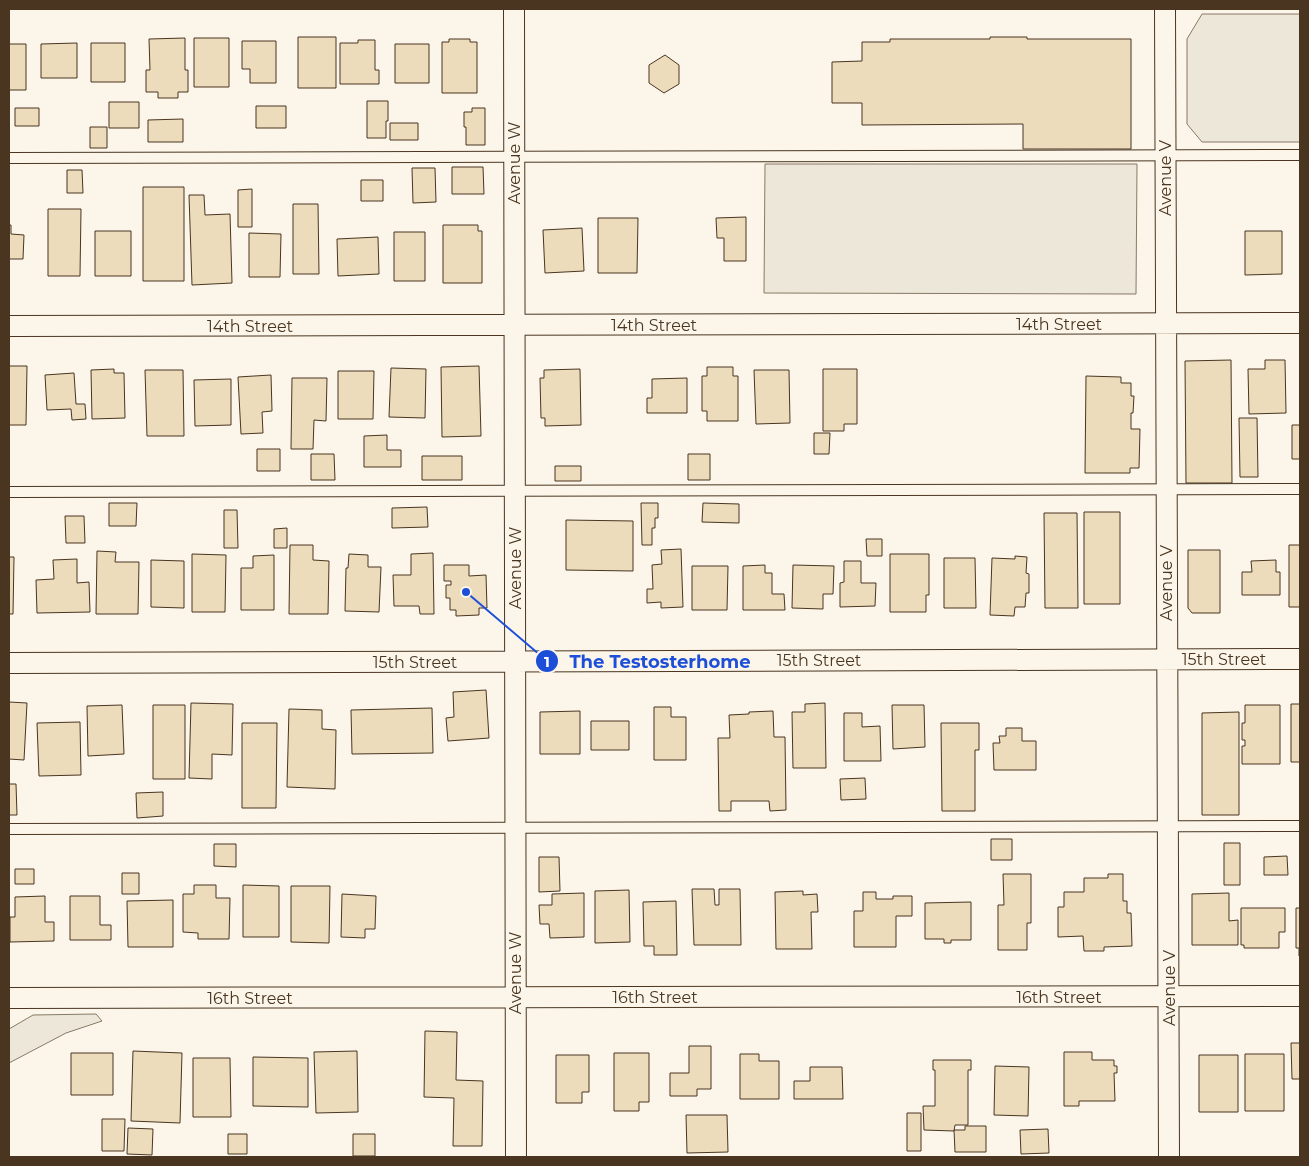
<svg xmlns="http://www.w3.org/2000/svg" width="1309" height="1166" font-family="Montserrat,sans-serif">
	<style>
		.parking { fill: #ede7d9; stroke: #887966 }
		.building { fill: #ecdcbc; stroke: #4a3520 }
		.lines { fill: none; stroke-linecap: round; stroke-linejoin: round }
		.lane-casing { stroke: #4a3520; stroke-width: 12 }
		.street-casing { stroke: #4a3520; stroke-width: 22 }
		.lane { stroke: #fbf6e9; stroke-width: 10 }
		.street { stroke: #fbf6e9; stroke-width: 20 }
		.labels { text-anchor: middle; stroke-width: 4; stroke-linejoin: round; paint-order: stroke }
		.street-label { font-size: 16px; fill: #4a3520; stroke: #fbf6e9 }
		.leader { fill: none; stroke: #1d4ed8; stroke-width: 2 }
		.callout-dot { fill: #1d4ed8; stroke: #fbf6e9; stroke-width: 2 }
		.mark-label { font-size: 15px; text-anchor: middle; font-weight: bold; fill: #fff }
		.callout-label { font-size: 18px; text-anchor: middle; font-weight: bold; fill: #1d4ed8; stroke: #fbf6e9; stroke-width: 4; stroke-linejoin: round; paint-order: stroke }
	</style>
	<rect width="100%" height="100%" fill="#fbf6e9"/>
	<!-- parking -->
	<path class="parking" d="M1202 14H1300V142H1202L1187 124V39Z
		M765 164H1137L1136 294 764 293Z
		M96 1014 102 1021 66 1033 9 1063V1029L33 1015Z"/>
	<!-- building -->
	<path class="building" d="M298 37H336V88H298Z
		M990 37H1027V39H1131V149H1023V124L862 125V103H832V62L862 61V42H890V39H990Z
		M185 38V70H188V92H178V98H158V92H146V70H150L149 39Z
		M194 38H229V87H194Z
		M449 39H470V42H477V93H442V42H449Z
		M358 40H375V70H379V84H340V43H358Z
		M242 41H276V83H250V69H242Z
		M77 43V78H41V44Z
		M91 43H125V82H91Z
		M9 44H26V90H9Z
		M395 44H429V83H395Z
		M665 55 679 65V84L664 93 649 83V65Z
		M367 101H388V121H386V138H367Z
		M109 102H139V128H109Z
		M256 106H286V128H256Z
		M15 108H39V126H15Z
		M472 108H485V145H466V127H464V112H472Z
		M183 119V142H148V120Z
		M390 123H418V140H390Z
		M90 127H107V148H90Z
		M452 167H483L484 194H452Z
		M412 168H435L436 202 413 203Z
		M67 170H82L83 193H67Z
		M361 180H383V201H361Z
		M143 187H184V281H143Z
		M252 189V227H238V190Z
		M189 195H204L205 215 230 214 232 283 192 285Z
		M293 204H318L319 274H293Z
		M48 209H81L80 276H48Z
		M746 217V261H724V238H717L716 218Z
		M598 218H638L637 273H598Z
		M9 225H11V234L24 235 23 259H9Z
		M443 225H478V231H482V283H443Z
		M582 228 584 271 545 273 543 230Z
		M95 231H131V276H95Z
		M1245 231H1282V274L1245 275Z
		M394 232H425V281H394Z
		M249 233 281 234 280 277H249Z
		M378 237 379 274 338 276 337 239Z
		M1231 360 1232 483H1186L1185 361Z
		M1265 360H1285L1286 413 1249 414 1248 369H1265Z
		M9 366H27L26 425H9Z
		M479 366 481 436 442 437 441 367Z
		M707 367H733V376H738V421H707V411H702V376H707Z
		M391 368 426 369 425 418 389 417Z
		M114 369V373H124L125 418 92 419 91 370Z
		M580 369 581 425 545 426V418H541L540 378H544V370Z
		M823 369H857V424H844V431H823Z
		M145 370H183L184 436H147Z
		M754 370H789L790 423 756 424Z
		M338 371H374L373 419H338Z
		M74 373 76 404H85L86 419 72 420 71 409 47 410 45 375Z
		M271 375 272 411 262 412 263 433 241 434 238 377Z
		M1086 376 1121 377V383H1131V396H1134L1133 413H1131V429H1140L1139 468H1130V473H1085Z
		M292 378H327L326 421 314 420 313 449H291Z
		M687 378V413H647V398H652V379Z
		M231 379V425L195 426 194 380Z
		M1239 418H1257L1258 477H1240Z
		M1292 425H1300V459H1292Z
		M814 433H830L829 454H814Z
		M387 435V450H401V467H364V436Z
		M257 449H280V471H257Z
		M311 454H334L335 480H311Z
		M688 454H710V480H688Z
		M422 456H462V480H422Z
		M555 466H581V481H555Z
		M109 503H137L136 526H109Z
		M641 503H658V518H655V528H652V545H642Z
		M703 503 739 504V523L702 522Z
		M427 507 428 527 392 528V508Z
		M224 510H237L238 548H224Z
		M1084 512H1120V604H1084Z
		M1044 513H1077L1078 608H1045Z
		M65 516H84L85 543H66Z
		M566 520 633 521V571L566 570Z
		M287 528V548H274V529Z
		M866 539H882V556H867Z
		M290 545H313V560L329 561 328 614H289Z
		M1289 545H1300V607H1289Z
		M681 549 683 607 661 608V602L647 603V589H653L652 565 662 564 661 550Z
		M1188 550H1220V613H1192L1188 608Z
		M97 551 116 552 115 562H139L138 614H96Z
		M433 553 434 614H420L419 606H394L393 575H411V554Z
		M192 554 226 555 225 612H192Z
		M349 554 368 555V567H381L379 612 345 611 346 568H348Z
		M890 554H929V595H926V612H890Z
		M274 555V610H241V568H253V556Z
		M1015 556 1027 557 1026 573 1029 574V593H1026L1025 607H1015L1014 616 990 615 992 558 1015 559Z
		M9 557H14L13 614H9Z
		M944 558H975L976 608H944Z
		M77 559V583L89 582 90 612 37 613 36 580 54 579 53 560Z
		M151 560 184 561V608L151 607Z
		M1276 560V572H1280V595H1242V572H1252L1251 561Z
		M844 561H861V583H876L875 606 840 607V583L844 582Z
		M444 565H469V576L486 575 487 608H479V615L456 616V610H450V598H446V585H451V581H444Z
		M765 565V573H772V594H784L785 610H743V566Z
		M793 565 834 566 833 594H823V609L792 608Z
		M692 566H728L727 610H692Z
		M486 690 489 738 448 741 446 718 454 717 453 692Z
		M9 702 27 703 24 760 9 759Z
		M191 703 233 704 232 755 212 754V779L189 778Z
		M825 703 826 768H793L792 712H805V704Z
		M1291 704H1300V762H1291Z
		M122 705 124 754 88 756 87 706Z
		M153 705H185V779H153Z
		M892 705H924L925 747 893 749Z
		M1245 705H1280V764H1242V746H1245V740H1242V723H1245Z
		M654 707H671V717H686V760H654Z
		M432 708 433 753 352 754 351 710Z
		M289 709 322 710V729L336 730 335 789 287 787Z
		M580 711V754H540V712Z
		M773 711 774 737H785L786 810 770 811 769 801H731V811H719L718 738H730L729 715 749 714V712Z
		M1239 712V815H1202V713Z
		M844 713H862V727L880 726 881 761H844Z
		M591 721H629V750H591Z
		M80 722 81 775 39 776 37 723Z
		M242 723H277L276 808H242Z
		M941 723H979V750H975V811H942Z
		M1006 728H1022V741H1036V770H994L993 743H1000L999 736H1006Z
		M865 778 866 799 841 800 840 779Z
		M9 784H16L17 815H9Z
		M163 792V816L137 818 136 793Z
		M991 839H1012V860H991Z
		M1224 843H1240V885H1224Z
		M214 844H236V867L214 866Z
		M1287 856 1288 875H1264V857Z
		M539 857H559L560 891 539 892Z
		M15 869H34V884H15Z
		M122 873H139V894H122Z
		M1003 874H1031V923H1027V950H998V905H1004Z
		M1108 874H1123V901H1127V913H1131L1132 946 1104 947V951H1084L1083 936 1058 937V907H1064V892H1084V878H1108Z
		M194 885H216V898H230L229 939H198V933L183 932V894H194Z
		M243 885 279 886V937H243Z
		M291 886H330L329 943 291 942Z
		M692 889H714L715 905H719V889H740L741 945H694Z
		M629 890 630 942 595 943V891Z
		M803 891V895L817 894 818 912H811L812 949H776L775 892Z
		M863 892H876V899H893V896H912V916H896V947H854V911H863Z
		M584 893V937L550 938 549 924H540L539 905H552V894Z
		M1229 893V921L1238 920V945H1192V894Z
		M342 894 376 896 375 929H365V938L341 937Z
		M45 896V922H54V941L10 942V917H15V897Z
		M70 896H100V925H111V940H70Z
		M173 900V947H128L127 901Z
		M676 901 677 955H654V946H644L643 902Z
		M971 902V940H951V943H944V939H925V903Z
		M1241 908H1285V932H1279V948H1244V945H1241Z
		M1296 908H1300V956H1299V948H1296Z
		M425 1031 457 1032 456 1080 483 1081 482 1146H453L454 1098 424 1097Z
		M1291 1043H1300V1079H1292Z
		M689 1046H711V1089H697V1096H670V1073H689Z
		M133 1051 182 1053 180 1123 131 1121Z
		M357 1051 358 1112 316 1113 314 1052Z
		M1064 1052H1092V1060H1114V1066H1117V1073H1114L1115 1101H1079V1106H1064Z
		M71 1053H113V1095H71Z
		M614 1053H649V1102H639V1111H614Z
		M740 1054H759V1061H779V1099H740Z
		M1245 1054H1284V1111H1245Z
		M556 1055H589V1092H582V1103H556Z
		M1199 1055H1238V1112H1199Z
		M253 1057 308 1058V1107L253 1106Z
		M193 1058H230L231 1117H193Z
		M933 1060H971V1070H968V1125H955L954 1131 924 1130 923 1106H935V1070H933Z
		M995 1066 1029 1067 1028 1116 994 1115Z
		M810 1067H842L843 1099H794V1081H810Z
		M907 1113H921V1151H907Z
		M686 1115H727L728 1152 687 1153Z
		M102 1119H125L124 1151H102Z
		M965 1126H986V1152H955L954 1130H965Z
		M128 1128 153 1129 152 1155 127 1154Z
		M1048 1129 1049 1153 1021 1154 1020 1130Z
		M228 1134H247V1154H228Z
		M353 1134H375V1156H353Z"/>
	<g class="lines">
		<!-- lane casing -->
		<g class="lane-casing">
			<path id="lane" d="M9 158 1300 155
				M9 492 1300 489
				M9 829 1300 826"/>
		</g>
		<!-- street casing -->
		<g class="street-casing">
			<path id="street" d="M514 9 516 1157
				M1165 9 1169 1157
				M9 326 1300 323
				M9 663 1300 659
				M9 998 1300 996"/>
		</g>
		<!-- lane -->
		<use href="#lane" class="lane"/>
		<!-- street -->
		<use href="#street" class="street"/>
	</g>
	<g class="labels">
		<!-- street labels -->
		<g class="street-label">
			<text transform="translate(514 163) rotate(-90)" y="6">Avenue W</text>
			<text transform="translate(1165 178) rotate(-90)" y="6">Avenue V</text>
			<text x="1059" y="330">14th Street</text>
			<text x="654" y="331">14th Street</text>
			<text x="250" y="332">14th Street</text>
			<text transform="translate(515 568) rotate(-90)" y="6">Avenue W</text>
			<text transform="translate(1166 583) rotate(-90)" y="6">Avenue V</text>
			<text x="1224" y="665">15th Street</text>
			<text x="819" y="666">15th Street</text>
			<text x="415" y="668">15th Street</text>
			<text transform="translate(515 973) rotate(-90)" y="6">Avenue W</text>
			<text transform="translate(1169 988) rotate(-90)" y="6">Avenue V</text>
			<text x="655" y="1003">16th Street</text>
			<text x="1059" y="1003">16th Street</text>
			<text x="250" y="1004">16th Street</text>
		</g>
	</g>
	<!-- callouts -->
	<path class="leader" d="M466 592L547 661"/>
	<g class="callout-dot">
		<circle cx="466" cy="592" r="5"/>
		<circle cx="547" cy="661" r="12"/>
	</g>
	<g class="mark-label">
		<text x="547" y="667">1</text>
	</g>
	<g class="callout-label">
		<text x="660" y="668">The Testosterhome</text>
	</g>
	<!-- border -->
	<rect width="1309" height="1166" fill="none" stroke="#4a3520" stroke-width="20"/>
</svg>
